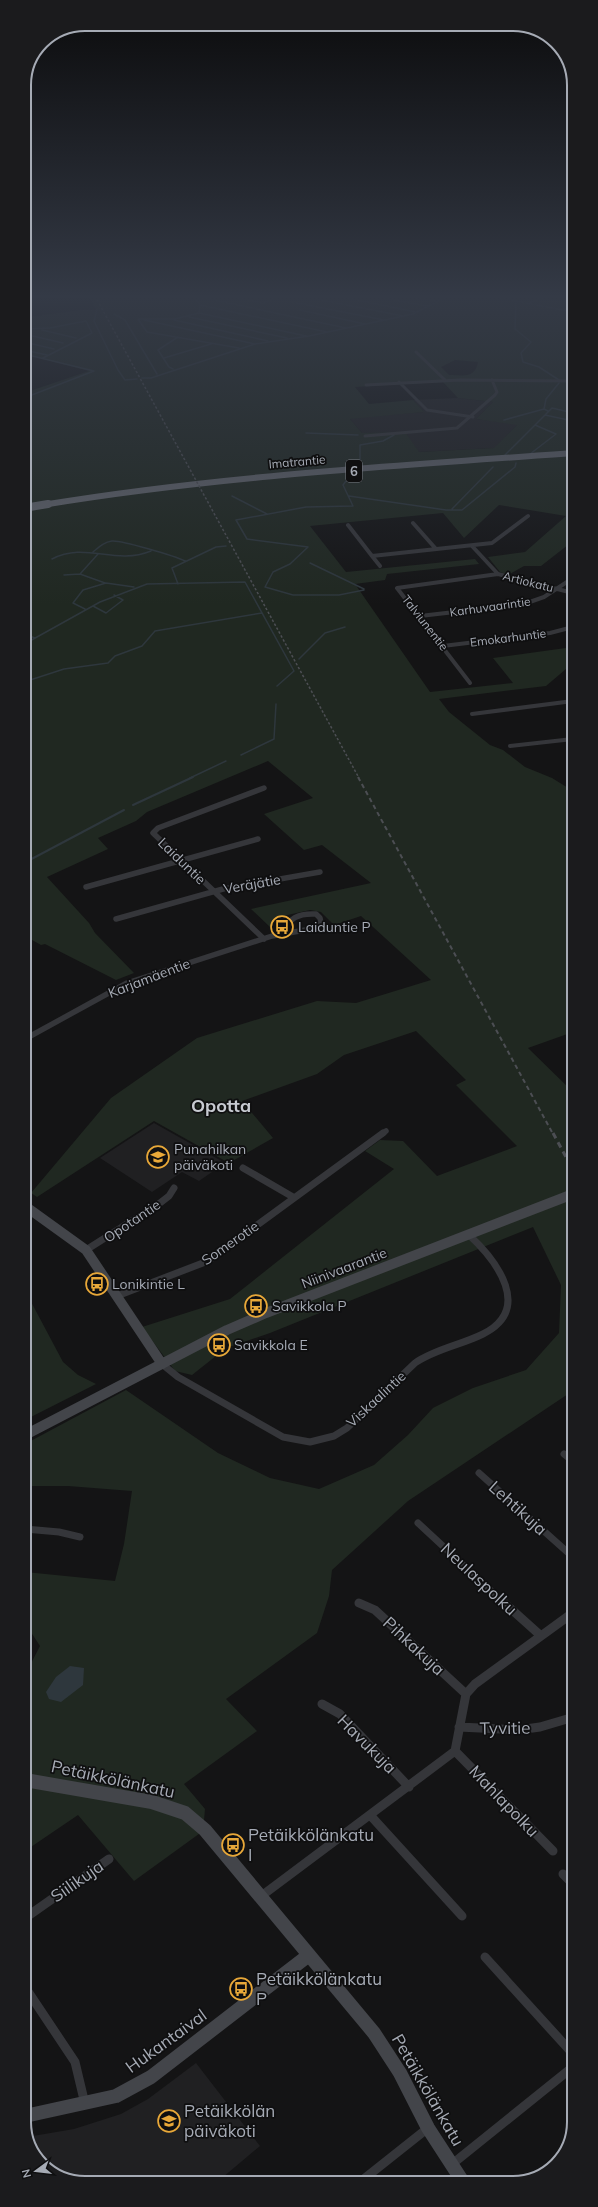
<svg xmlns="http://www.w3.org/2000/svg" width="598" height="2207" font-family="Mulish,sans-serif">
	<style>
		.built { fill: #202022 }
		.green { fill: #202821; fill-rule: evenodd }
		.water { fill: #2e373d }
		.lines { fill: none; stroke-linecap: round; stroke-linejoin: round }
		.stream-far1 { stroke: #2e373d; stroke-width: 1.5 }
		.stream { stroke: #2e373d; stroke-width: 2 }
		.street-far4 { stroke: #35363a; stroke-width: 3 }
		.street-far3 { stroke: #35363a; stroke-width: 4 }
		.street-far2 { stroke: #35363a; stroke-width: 5.5 }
		.street-far1 { stroke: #35363a; stroke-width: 7 }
		.street { stroke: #35363a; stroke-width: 9 }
		.secondary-far1 { stroke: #43454a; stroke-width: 10 }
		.secondary { stroke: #43454a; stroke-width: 14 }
		.highway-far1 { stroke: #61646b; stroke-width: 6 }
		.highway { stroke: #61646b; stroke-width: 8 }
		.rail-far2 { stroke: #4c4e53; stroke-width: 1.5; stroke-dasharray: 2.5 2; stroke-linecap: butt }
		.rail-far1 { stroke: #4c4e53; stroke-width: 2; stroke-dasharray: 4.5 3.5; stroke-linecap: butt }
		.rail { stroke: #4c4e53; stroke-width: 3; stroke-dasharray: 6 4.5; stroke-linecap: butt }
		.labels { text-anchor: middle; stroke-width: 3.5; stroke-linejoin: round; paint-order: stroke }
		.far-street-label { font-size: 12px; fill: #a6abb5; stroke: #0f0f10 }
		.shield { fill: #0f0f10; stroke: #797c84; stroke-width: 1 }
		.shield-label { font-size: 13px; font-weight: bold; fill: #a6abb5 }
		.street-label { font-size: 14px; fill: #a6abb5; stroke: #0f0f10 }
		.poi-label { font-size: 14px; fill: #a6abb5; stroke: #0f0f10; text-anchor: start }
		.near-street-label { font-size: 17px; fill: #a6abb5; stroke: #0f0f10 }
		.near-poi-label { font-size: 17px; fill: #a6abb5; stroke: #0f0f10; text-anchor: start }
		.district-label { font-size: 18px; font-weight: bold; fill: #c7cad1; stroke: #0f0f10 }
		.rim { fill: none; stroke: #a6abb5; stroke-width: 2 }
	</style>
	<rect width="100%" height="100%" fill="#141415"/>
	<!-- built -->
	<path class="built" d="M458 398 493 402 476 419 518 424 495 448 419 452 362 433 349 418 423 412 413 400Z
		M154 1123 225 1163 199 1181 182 1172 152 1192 100 1158Z
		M196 2063 260 2146 216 2183H80L50 2170 27 2137 74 2129 121 2114 148 2099Z"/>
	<!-- green -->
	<path class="green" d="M84 296H573V541L541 566H524L508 575 500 572 488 557 525 552 566 516 499 505 464 538 443 513 310 526 346 572 475 559 479 564 387 574 385 580 355 584 430 692 513 683 493 658 573 647V663L546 686 439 699 449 712 490 745 503 750 525 767 552 778 573 791V1032L528 1048 573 1092 574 1390 408 1501 332 1570 329 1596 317 1633 226 1699 257 1731 184 1784 205 1809 203 1831 134 1881 78 1815 25 1851V1675L40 1646 25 1623V1572L115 1581 124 1544 132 1491 68 1486H25V1444L126 1390 218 1453 270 1478 319 1489 374 1465 408 1435 433 1408 473 1388 526 1370 559 1333 561 1285 533 1227 270 1333 226 1348 192 1375 175 1371 142 1327 230 1299 394 1169 365 1151 380 1140 403 1141 437 1176 517 1146 456 1085 466 1080 416 1031 344 1055 317 1074 242 1101 273 1138 229 1163 154 1121 37 1197 31 1193 111 1098 197 1038 317 1001 356 1003 431 980 361 916 334 925 321 912 310 910 283 916 277 924 270 927 251 909 371 883 322 845 304 850 264 814 313 798 268 761 147 812 136 821 98 838 108 849 47 877 89 923 95 933 134 973 116 980 45 944 41 945 25 936 24 393 89 371 24 354V316H36L81 310H96L90 299ZM455 360 478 362C475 379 463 375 449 375L441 367ZM443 382 458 398 493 402 476 419 517 425 494 448 419 452 405 432 362 433 350 419 424 412 413 400 369 404 355 387Z
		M25 1295 29 1298 63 1362 78 1375 96 1384 25 1420Z"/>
	<!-- water -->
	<path class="water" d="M70 1666 84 1668 83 1685 61 1702 49 1699 46 1692 56 1677Z"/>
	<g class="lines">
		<!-- stream-far1 -->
		<path class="stream-far1" d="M198 296 196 300 200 305 199 313
			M229 296 263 303 275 298 262 296
			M337 296 416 312
			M373 296 427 306
			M406 296 436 301
			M490 296 573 312
			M205 298 346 328
			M198 299 230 296
			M316 299 403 316
			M513 300 515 296
			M516 301 515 329 531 342 521 353 523 362 539 367 559 380
			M292 302 384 320
			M528 303 548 296
			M200 305 327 332
			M570 309 567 303 573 299
			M97 310 94 321 118 370 125 380 137 379
			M300 310 365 324
			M114 314 125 320 157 374
			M189 317 287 338
			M138 319H175L199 313 306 336
			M138 319 147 332 239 348
			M144 320 255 344
			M174 320 268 341
			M24 329 50 328 86 321 92 333 43 358
			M42 330 76 338
			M24 334 63 343
			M24 342 54 349
			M24 350 47 355
			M24 354 94 371 24 398
			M164 358 211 344
			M173 369 169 367 158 350 178 337
			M142 378H151L255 344 309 336 413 314 448 296
			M544 409 546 399 559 383
			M545 415 573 421
			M504 420 544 409 548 411
			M306 433 358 435
			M530 454 556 434 535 425
			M504 456 552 408 573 413
			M360 464V445L383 441 394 435
			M232 496 267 514
			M349 496 446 510H462L515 467 516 463
			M452 509 493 467
			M308 547 247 539 236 520 306 507 353 506 343 485 352 473
			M308 547 290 564 273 572 265 587 293 595H339L364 590
			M93 552C99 547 104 542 112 541 121 540 175 556 185 561
			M52 559C86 541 114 566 151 551
			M310 563 364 589
			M80 574 98 554
			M64 575 80 574 105 583
			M178 584 172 568 216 547 226 546
			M93 606 106 613 123 600 114 595
			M85 609 73 603 83 590 106 583 134 587
			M24 634 35 638
			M28 642 100 602 147 584 245 582 294 671 277 686
			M299 659 325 633 345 627
			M24 682 64 669 108 663 115 656 142 646 155 631 262 613
			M241 755 274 739 276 704
			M190 778 226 761"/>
		<!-- stream -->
		<path class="stream" d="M133 805 193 777
			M24 863 124 810"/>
		<!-- street-far4 -->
		<path class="street-far4" d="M416 352 445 380
			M399 382 427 410 473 417
			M366 385 460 380 573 381
			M365 436 457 428 495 395 497 392 492 380"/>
		<!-- street-far3 -->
		<path class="street-far3" d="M413 523 436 549
			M348 525 372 556 492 543 528 516
			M472 546 498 574 573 593
			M372 556 380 566
			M420 616 524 604 544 597 573 578
			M443 646 550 633 573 627
			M470 683 397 588 498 574
			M472 714 573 701
			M510 746 573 739"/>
		<!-- street-far2 -->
		<path class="street-far2" d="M264 788 158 828 153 833 264 939
			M86 887 258 839
			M116 919 223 889 320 872
			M25 1039 127 983 272 936 305 930 321 923 320 918 316 914C298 913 289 918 282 934
			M382 1134 386 1131"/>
		<!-- street-far1 -->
		<path class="street-far1" d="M243 1168 293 1197
			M86 1250 160 1203 169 1196 174 1188
			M117 1296 208 1261 383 1133
			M162 1364 178 1377 283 1437 310 1442 334 1436 347 1428 415 1363C435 1349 461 1345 483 1334 533 1309 497 1261 469 1235
			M564 1454 574 1462
			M479 1473 574 1558
			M418 1523 501 1600
			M25 1529 59 1532 80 1537"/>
		<!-- street -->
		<path class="street" d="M500 1599 540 1635
			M359 1603 375 1610 466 1694
			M322 1704 340 1714 409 1787
			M459 1727 518 1730 540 1727 574 1717
			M455 1751 553 1851
			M370 1815 462 1916
			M563 1874 574 1885
			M260 1897 455 1751 466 1694 475 1684 574 1612
			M25 1918 109 1859
			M485 1957 574 2055
			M25 1987 75 2062 85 2104
			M451 2165 574 2066
			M360 2182 428 2128"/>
		<!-- secondary-far1 -->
		<path class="secondary-far1" d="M25 1206 86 1250 162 1364
			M25 1435 227 1330 266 1313 573 1194"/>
		<!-- secondary -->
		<path class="secondary" d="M25 1780 152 1802 185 1813 205 1830 374 2033 400 2073 428 2128 463 2182
			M25 2116 116 2096 151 2077 309 1955"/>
		<!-- highway-far1 -->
		<path class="highway-far1" d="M42 505C218 476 395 466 573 453"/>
		<!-- highway -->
		<path class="highway" d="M24 508 48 504"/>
		<!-- rail-far2 -->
		<path class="rail-far2" d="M95 296 359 778"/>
		<!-- rail-far1 -->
		<path class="rail-far1" d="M358 777 553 1134"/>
		<!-- rail -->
		<path class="rail" d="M553 1133 573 1170"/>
	</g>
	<!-- sky -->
	<linearGradient id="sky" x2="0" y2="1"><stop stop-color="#0b0b0c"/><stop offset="0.49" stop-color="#343a46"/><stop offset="1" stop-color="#343a46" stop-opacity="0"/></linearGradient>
	<rect width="598" height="605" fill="url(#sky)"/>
	<!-- icons -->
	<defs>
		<g id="bus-ring" transform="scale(1.15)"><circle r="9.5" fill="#0f0f10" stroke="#e8a839" stroke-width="1.5"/><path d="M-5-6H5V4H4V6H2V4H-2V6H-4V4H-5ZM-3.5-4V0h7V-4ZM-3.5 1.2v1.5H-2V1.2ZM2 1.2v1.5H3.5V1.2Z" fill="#e8a839"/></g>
		<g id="school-ring" transform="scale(1.15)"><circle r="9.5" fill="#0f0f10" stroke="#e8a839" stroke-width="1.5"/><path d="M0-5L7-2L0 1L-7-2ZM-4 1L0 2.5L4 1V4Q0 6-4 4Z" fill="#e8a839"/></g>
	</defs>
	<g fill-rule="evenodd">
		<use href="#bus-ring" x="282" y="927"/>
		<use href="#school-ring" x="158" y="1157"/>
		<use href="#bus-ring" x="97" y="1284"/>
		<use href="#bus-ring" x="256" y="1306"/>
		<use href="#bus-ring" x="219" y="1345"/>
		<use href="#bus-ring" x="233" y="1845"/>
		<use href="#bus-ring" x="241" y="1989"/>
		<use href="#school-ring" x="169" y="2121"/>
	</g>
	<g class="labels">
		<!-- far-street labels -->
		<g class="far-street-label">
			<text transform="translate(297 462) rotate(-5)" y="4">Imatrantie</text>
			<text transform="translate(528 582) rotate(14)" y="4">Artiokatu</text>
			<text transform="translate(490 607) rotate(-8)" y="4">Karhuvaarintie</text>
			<text transform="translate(425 623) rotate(52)" y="4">Talviunentie</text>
			<text transform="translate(508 638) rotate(-7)" y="4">Emokarhuntie</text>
		</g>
		<!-- shield labels -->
		<rect class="shield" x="346" y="460" width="16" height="22" rx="3"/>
		<g class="shield-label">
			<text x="354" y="476">6</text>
		</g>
		<!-- street labels -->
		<g class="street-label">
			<text transform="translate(182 861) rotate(44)" y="5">Laiduntie</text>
			<text transform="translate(252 884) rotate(-10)" y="5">Veräjätie</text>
			<text transform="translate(149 978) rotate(-21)" y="5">Karjamäentie</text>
			<text transform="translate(132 1221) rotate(-34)" y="5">Opotantie</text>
			<text transform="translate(230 1243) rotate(-35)" y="5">Somerotie</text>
			<text transform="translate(344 1268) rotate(-21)" y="5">Niinivaarantie</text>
			<text transform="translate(376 1399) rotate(-43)" y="5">Viskaalintie</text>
		</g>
		<!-- poi labels -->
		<g class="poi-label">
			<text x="298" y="932">Laiduntie P</text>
			<text x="174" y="1154">Punahilkan<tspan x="174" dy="16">päiväkoti</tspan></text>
			<text x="112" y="1289">Lonikintie L</text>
			<text x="272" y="1311">Savikkola P</text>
			<text x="234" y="1350">Savikkola E</text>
		</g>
		<!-- near-street labels -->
		<g class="near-street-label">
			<text transform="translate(518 1508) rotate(42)" y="6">Lehtikuja</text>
			<text transform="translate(479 1579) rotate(43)" y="6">Neulaspolku</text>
			<text transform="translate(414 1646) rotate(43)" y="6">Pihkakuja</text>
			<text transform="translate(505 1728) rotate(-1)" y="6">Tyvitie</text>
			<text transform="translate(367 1744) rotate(45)" y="6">Havukuja</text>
			<text transform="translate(113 1779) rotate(12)" y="6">Petäikkölänkatu</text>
			<text transform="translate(504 1801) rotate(46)" y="6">Mahlapolku</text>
			<text transform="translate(77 1881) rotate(-35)" y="6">Siilikuja</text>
			<text transform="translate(166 2041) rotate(-36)" y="6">Hukantaival</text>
			<text transform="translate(428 2090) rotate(60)" y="6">Petäikkölänkatu</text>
		</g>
		<!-- near-poi labels -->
		<g class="near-poi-label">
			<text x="248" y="1841">Petäikkölänkatu<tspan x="248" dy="20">I</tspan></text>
			<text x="256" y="1985">Petäikkölänkatu<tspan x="256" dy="20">P</tspan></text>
			<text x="184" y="2117">Petäikkölän<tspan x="184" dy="20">päiväkoti</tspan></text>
		</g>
		<!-- district labels -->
		<g class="district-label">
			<text x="221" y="1112">Opotta</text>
		</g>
	</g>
	<!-- crop -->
	<path d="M0 0H598V2207H0ZM85 31H513A54 54 0 0 1 567 85V2122A54 54 0 0 1 513 2176H85A54 54 0 0 1 31 2122V85A54 54 0 0 1 85 31Z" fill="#1b1b1d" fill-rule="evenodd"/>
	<path class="rim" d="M85 31H513A54 54 0 0 1 567 85V2122A54 54 0 0 1 513 2176H85A54 54 0 0 1 31 2122V85A54 54 0 0 1 85 31Z"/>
	<!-- north arrow -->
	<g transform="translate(36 2171) rotate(255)" stroke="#0f0f10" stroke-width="3" paint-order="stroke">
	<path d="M0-3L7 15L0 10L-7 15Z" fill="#a6abb5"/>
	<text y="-6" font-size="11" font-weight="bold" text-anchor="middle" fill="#a6abb5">N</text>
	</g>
</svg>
